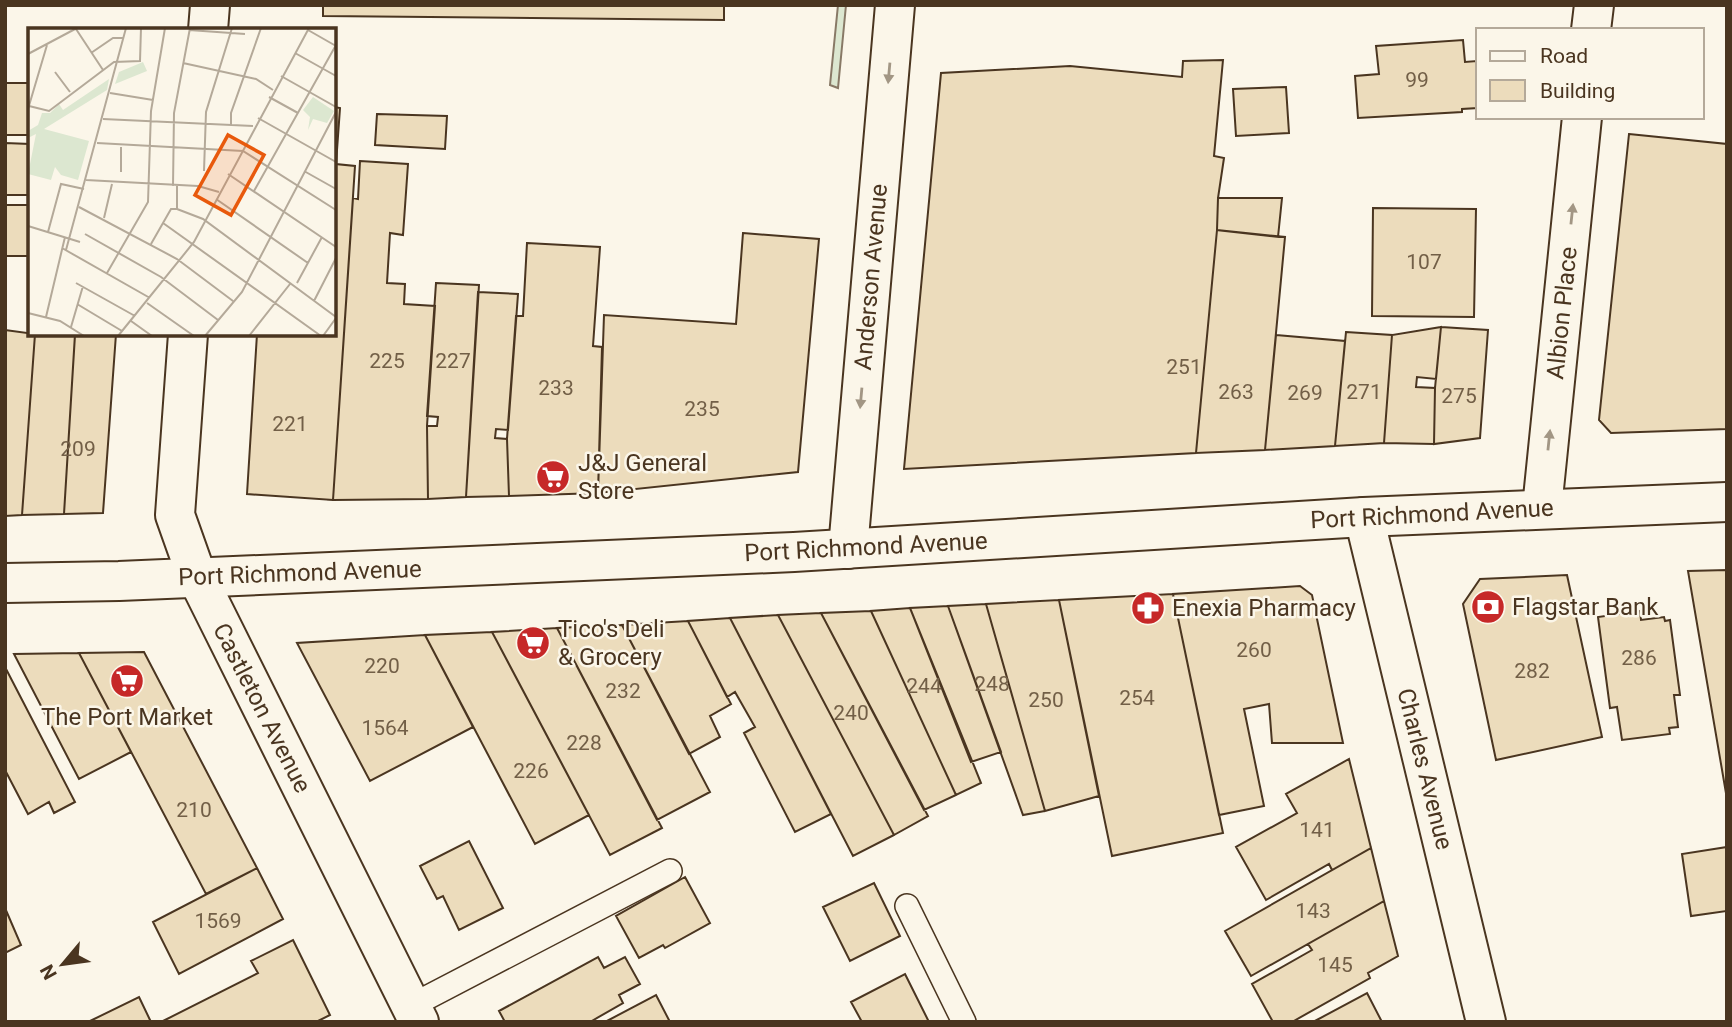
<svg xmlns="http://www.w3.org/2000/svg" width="1732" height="1027" font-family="Roboto,sans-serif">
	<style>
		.green { fill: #dce7d0; stroke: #887966; stroke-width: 2 }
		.building { fill: #ecdcbc; stroke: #4a3520; stroke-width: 2 }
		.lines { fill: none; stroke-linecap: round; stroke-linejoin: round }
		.service-casing { stroke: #4a3520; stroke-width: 26 }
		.minor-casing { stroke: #4a3520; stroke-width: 42 }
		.tertiary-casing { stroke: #4a3520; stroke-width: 42 }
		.service { stroke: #fbf6e9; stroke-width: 23 }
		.minor { stroke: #fbf6e9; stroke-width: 38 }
		.tertiary { stroke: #fbf6e9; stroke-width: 38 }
		.oneway { fill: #a29684 }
		.labels { text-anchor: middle; stroke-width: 5; stroke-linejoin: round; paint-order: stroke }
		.number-label { font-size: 21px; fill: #725f47 }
		.street-label { font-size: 24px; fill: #4a3520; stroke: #fbf6e9 }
		.poi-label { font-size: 24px; fill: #4a3520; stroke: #fbf6e9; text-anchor: start }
		.inset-road { fill: none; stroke: #b4a999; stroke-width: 2 }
		.view { fill: #e8590c; fill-opacity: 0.15; stroke: #e8590c; stroke-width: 3.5 }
		.inset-edge { fill: none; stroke: #4a3520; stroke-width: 3.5 }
	</style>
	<rect width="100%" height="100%" fill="#fbf6e9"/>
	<!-- green -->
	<path class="green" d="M838 5H846L838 88 830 85Z"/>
	<!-- building -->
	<path class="building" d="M323 5H724V20L323 16Z
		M1463 40 1465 62 1477 61 1478 108 1462 109V112L1358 118 1355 76 1379 74 1376 46Z
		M1223 60 1214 156 1224 158 1218 198 1217 230 1196 453 904 469 941 73 1070 66 1182 77 1183 61Z
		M5 83H30V135H5Z
		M1286 87 1289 133 1236 136 1233 89Z
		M334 107 340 108 336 164 355 166 333 500 247 494 257 334H334Z
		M377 114 447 116 445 149 375 145Z
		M1629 134 1727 144V429L1611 433 1599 420Z
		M5 143 30 144V195H5Z
		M360 161 408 164 403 235 390 233 387 283 405 284 404 304 435 306 427 426 428 499 333 500 353 198 358 199Z
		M1218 198H1282L1278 237 1217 230Z
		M5 205H30V256H5Z
		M1373 208 1476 209 1474 317 1372 316Z
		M1217 230 1285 237 1265 450 1196 453Z
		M743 233 819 239 798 472 598 493 604 315 736 324Z
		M527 243 600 247 593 346 602 347 598 493 509 496 507 439 516 316H523Z
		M436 283 479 285 466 497 428 499 427 426H437L438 417 427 416Z
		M478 292 518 294 508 430 496 429 495 438 507 439 509 496 466 497Z
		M1441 327 1436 379 1417 377 1416 387 1435 388 1434 444 1384 443 1392 335Z
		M1441 327 1488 330 1480 438 1434 444 1435 388Z
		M5 330 35 334 22 515 5 516Z
		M1346 332 1392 335 1384 443 1335 446Z
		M35 334 75 335 64 514 22 515Z
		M116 334 103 513 64 514 75 334Z
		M1276 335 1345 341 1335 446 1265 450Z
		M1727 570V799L1688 571Z
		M1567 575 1602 737 1496 760 1463 604 1480 579Z
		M1300 586 1312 595 1343 743H1272L1269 704 1244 709 1264 806 1219 815 1173 594Z
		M1173 594 1223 833 1112 856 1059 600Z
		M1059 600 1099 796 1045 811 986 604Z
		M986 604 1045 811 1023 815 948 606Z
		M948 606 1001 752 971 762 910 608Z
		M910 608 981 783 956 795 871 611Z
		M871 611 956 795 924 810 821 613Z
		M1640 611 1641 620 1664 617 1665 621 1670 620 1680 695H1674L1678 727 1669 728 1670 734 1622 740 1617 707 1610 708 1598 617Z
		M821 613 928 816 894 835 778 615Z
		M778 615 894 835 853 856 730 618Z
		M730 618 831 814 795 832 744 733 755 727 735 692 727 697 688 621Z
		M688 621 731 704 710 716 720 737 689 754 622 625Z
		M622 625 710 792 657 820 557 628Z
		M557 628 662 828 610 855 492 632Z
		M492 632 589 815 535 844 425 635Z
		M425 635 473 727 370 781 297 643Z
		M144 652 257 868 206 894 79 653Z
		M79 653 131 752 79 779 14 654Z
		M5 667 75 802 54 813 49 802 28 814 5 770Z
		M1349 759 1371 848 1332 870 1329 864 1266 900 1236 847 1297 813 1286 794Z
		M469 841 503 908 459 930 443 896 437 899 420 866Z
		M1727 847V911L1691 916 1682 854Z
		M1371 848 1384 901 1251 976 1225 931Z
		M257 868 283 919 179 974 153 922Z
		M685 877 710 923 665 948 663 945 639 958 616 916Z
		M874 883 900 936 850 961 823 907Z
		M1384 901 1398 956 1368 973 1370 978 1292 1022H1273L1252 984 1312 950 1308 944Z
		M5 908 21 945 5 953Z
		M293 940 330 1015 316 1022H161L258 973 251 961Z
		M598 957 604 968 625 957 640 984 619 995 623 1003 590 1022H505L499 1011Z
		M905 974 929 1022H862L851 1002Z
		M1367 993 1382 1022H1313Z
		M656 995 670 1022H605Z
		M139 997 151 1022H88Z"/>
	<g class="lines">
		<!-- service casing -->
		<g class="service-casing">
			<path id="service" d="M907 906 964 1022
				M411 1006 670 871"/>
		</g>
		<!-- minor casing -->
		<g class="minor-casing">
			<path id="minor" d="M1591 30 1594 5
				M1542 508 1582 117
				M1364 517 1486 1022
				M848 549 895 5
				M197 577 419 1022"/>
		</g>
		<!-- tertiary casing -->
		<g class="tertiary-casing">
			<path id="tertiary" d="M208 30 210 5
				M188 334 175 515 197 577
				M5 583 119 581 794 552 1364 517 1727 502"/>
		</g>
		<!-- service -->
		<use href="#service" class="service"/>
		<!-- minor -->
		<use href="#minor" class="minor"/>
		<!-- tertiary -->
		<use href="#tertiary" class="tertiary"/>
	</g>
	<!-- one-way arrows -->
	<defs><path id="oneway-solid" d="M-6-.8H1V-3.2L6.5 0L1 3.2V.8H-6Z" transform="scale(1.75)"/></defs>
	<g class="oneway">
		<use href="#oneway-solid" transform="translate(889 73) rotate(95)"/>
		<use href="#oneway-solid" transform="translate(1572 214) rotate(-84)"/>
		<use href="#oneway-solid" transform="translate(861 398) rotate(95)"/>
		<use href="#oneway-solid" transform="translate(1549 440) rotate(-84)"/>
	</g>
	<!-- icons -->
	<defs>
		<g id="supermarket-disc" transform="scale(1.75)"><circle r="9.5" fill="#c62828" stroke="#fbf6e9"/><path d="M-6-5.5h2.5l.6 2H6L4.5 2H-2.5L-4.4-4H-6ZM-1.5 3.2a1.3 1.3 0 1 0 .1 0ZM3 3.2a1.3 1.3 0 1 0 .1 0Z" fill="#fff"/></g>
		<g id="bank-disc" transform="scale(1.75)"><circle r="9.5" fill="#c62828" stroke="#fbf6e9"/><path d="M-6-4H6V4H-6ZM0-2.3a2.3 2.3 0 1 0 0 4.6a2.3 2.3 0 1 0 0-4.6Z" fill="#fff"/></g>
		<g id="pharmacy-disc" transform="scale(1.75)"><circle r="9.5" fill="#c62828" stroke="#fbf6e9"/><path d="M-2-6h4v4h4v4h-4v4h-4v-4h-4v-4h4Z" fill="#fff"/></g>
	</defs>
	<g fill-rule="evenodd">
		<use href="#supermarket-disc" x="553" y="477"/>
		<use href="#bank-disc" x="1488" y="607"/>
		<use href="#pharmacy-disc" x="1148" y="608"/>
		<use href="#supermarket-disc" x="533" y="643"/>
		<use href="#supermarket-disc" x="127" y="681"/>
	</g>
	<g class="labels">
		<!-- number labels -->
		<g class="number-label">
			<text x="1417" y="87">99</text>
			<text x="1424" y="269">107</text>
			<text x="387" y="368">225</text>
			<text x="453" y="368">227</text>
			<text x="1184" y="374">251</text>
			<text x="556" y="395">233</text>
			<text x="1236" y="399">263</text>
			<text x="1364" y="399">271</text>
			<text x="1305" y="400">269</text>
			<text x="1459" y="403">275</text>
			<text x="702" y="416">235</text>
			<text x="290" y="431">221</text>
			<text x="78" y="456">209</text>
			<text x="1254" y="657">260</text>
			<text x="1639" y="665">286</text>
			<text x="382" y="673">220</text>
			<text x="1532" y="678">282</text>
			<text x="992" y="691">248</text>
			<text x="924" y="693">244</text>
			<text x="623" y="698">232</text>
			<text x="1137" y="705">254</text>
			<text x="1046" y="707">250</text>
			<text x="851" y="720">240</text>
			<text x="385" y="735">1564</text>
			<text x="584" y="750">228</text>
			<text x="531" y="778">226</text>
			<text x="194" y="817">210</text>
			<text x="1317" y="837">141</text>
			<text x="1313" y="918">143</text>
			<text x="218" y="928">1569</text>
			<text x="1335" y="972">145</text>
		</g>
		<!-- street labels -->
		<g class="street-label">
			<text transform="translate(871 277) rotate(-85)" y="8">Anderson Avenue</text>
			<text transform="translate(1562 313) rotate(-84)" y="8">Albion Place</text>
			<text transform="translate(1432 514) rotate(-3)" y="8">Port Richmond Avenue</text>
			<text transform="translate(866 547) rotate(-3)" y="8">Port Richmond Avenue</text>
			<text transform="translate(300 573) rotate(-2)" y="8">Port Richmond Avenue</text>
			<text transform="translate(262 708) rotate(63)" y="8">Castleton Avenue</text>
			<text transform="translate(1425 769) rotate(76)" y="8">Charles Avenue</text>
		</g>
		<!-- poi labels -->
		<g class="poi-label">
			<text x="578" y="471">J&amp;J General<tspan x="578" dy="28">Store</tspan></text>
			<text x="1512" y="615">Flagstar Bank</text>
			<text x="1172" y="616">Enexia Pharmacy</text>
			<text x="558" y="637">Tico's Deli<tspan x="558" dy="28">&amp; Grocery</tspan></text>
			<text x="127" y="725" text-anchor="middle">The Port Market</text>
		</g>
	</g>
	<!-- overview -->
	<g transform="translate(28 28)">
		<rect width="308" height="308" fill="#fbf6e9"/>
		<path d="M115 34 119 43 87 56 91 44ZM81 51 79 62 16 101 61 113 50 152 33 147 27 139 23 152 0 146 8 106 0 110V103L10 97 14 85H22L31 76 35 82ZM285 69 306 83 299 95 285 91 280 102 282 89 275 82Z" fill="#dce7d0"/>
		<path class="inset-road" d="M48 1 75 42M161 2 217 6M280 2 308 18M63 25 85 10H96M267 25 308 48M0 26 49 0M155 35 228 51 245 62M27 44 42 64M253 48 308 79M82 65 125 72M241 69 270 85M1 78 21 83 86 34 112 33 113 0M0 81 19 17M230 90 308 134M75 91 225 98M203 97V85L233 0M69 115 215 123 308 182M176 143 178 84 204 0M276 143 308 161M93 144V119M200 146 308 219M58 152 170 158 191 164M145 158 146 85 162 0M226 163 308 17M188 171 280 235M51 179 149 231 205 273M149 181 175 191 308 289M149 181V158M76 190 84 156M135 195 293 308M0 198 52 214M20 204 33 156 56 161M57 206 133 249 190 292M123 216 143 181H149M34 220 122 270M38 222 98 0M79 245 120 174 123 83 137 0M48 255 107 288M269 255 294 209M286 273 308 230M119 275 166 308M49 276 94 303M0 285 32 293 56 308M18 289 37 209M103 293 124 308M43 299 55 258M90 308 166 214 281 0M177 308 214 264 308 84M221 308 262 256M295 308 308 290"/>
		<path class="view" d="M200 107 236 127 203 187 167 167Z"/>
		<rect width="308" height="308" class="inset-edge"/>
	</g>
	<!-- border -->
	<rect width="1732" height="1027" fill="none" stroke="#4a3520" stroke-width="14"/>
	<!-- legend -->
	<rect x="1476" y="28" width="228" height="91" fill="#fbf6e9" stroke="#b4a999" stroke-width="2"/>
	<rect x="1490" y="51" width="35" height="10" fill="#fbf6e9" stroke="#b4a999" stroke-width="2"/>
	<text x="1540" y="63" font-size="21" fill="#4a3520">Road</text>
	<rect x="1490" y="80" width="35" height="21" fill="#ecdcbc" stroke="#b4a999" stroke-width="2"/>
	<text x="1540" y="98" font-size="21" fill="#4a3520">Building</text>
	<!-- north arrow -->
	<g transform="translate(63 964) rotate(241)" stroke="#fbf6e9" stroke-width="5" paint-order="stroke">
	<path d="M0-5L12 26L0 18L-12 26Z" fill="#4a3520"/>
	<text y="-10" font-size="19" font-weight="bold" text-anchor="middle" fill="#4a3520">N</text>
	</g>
</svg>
